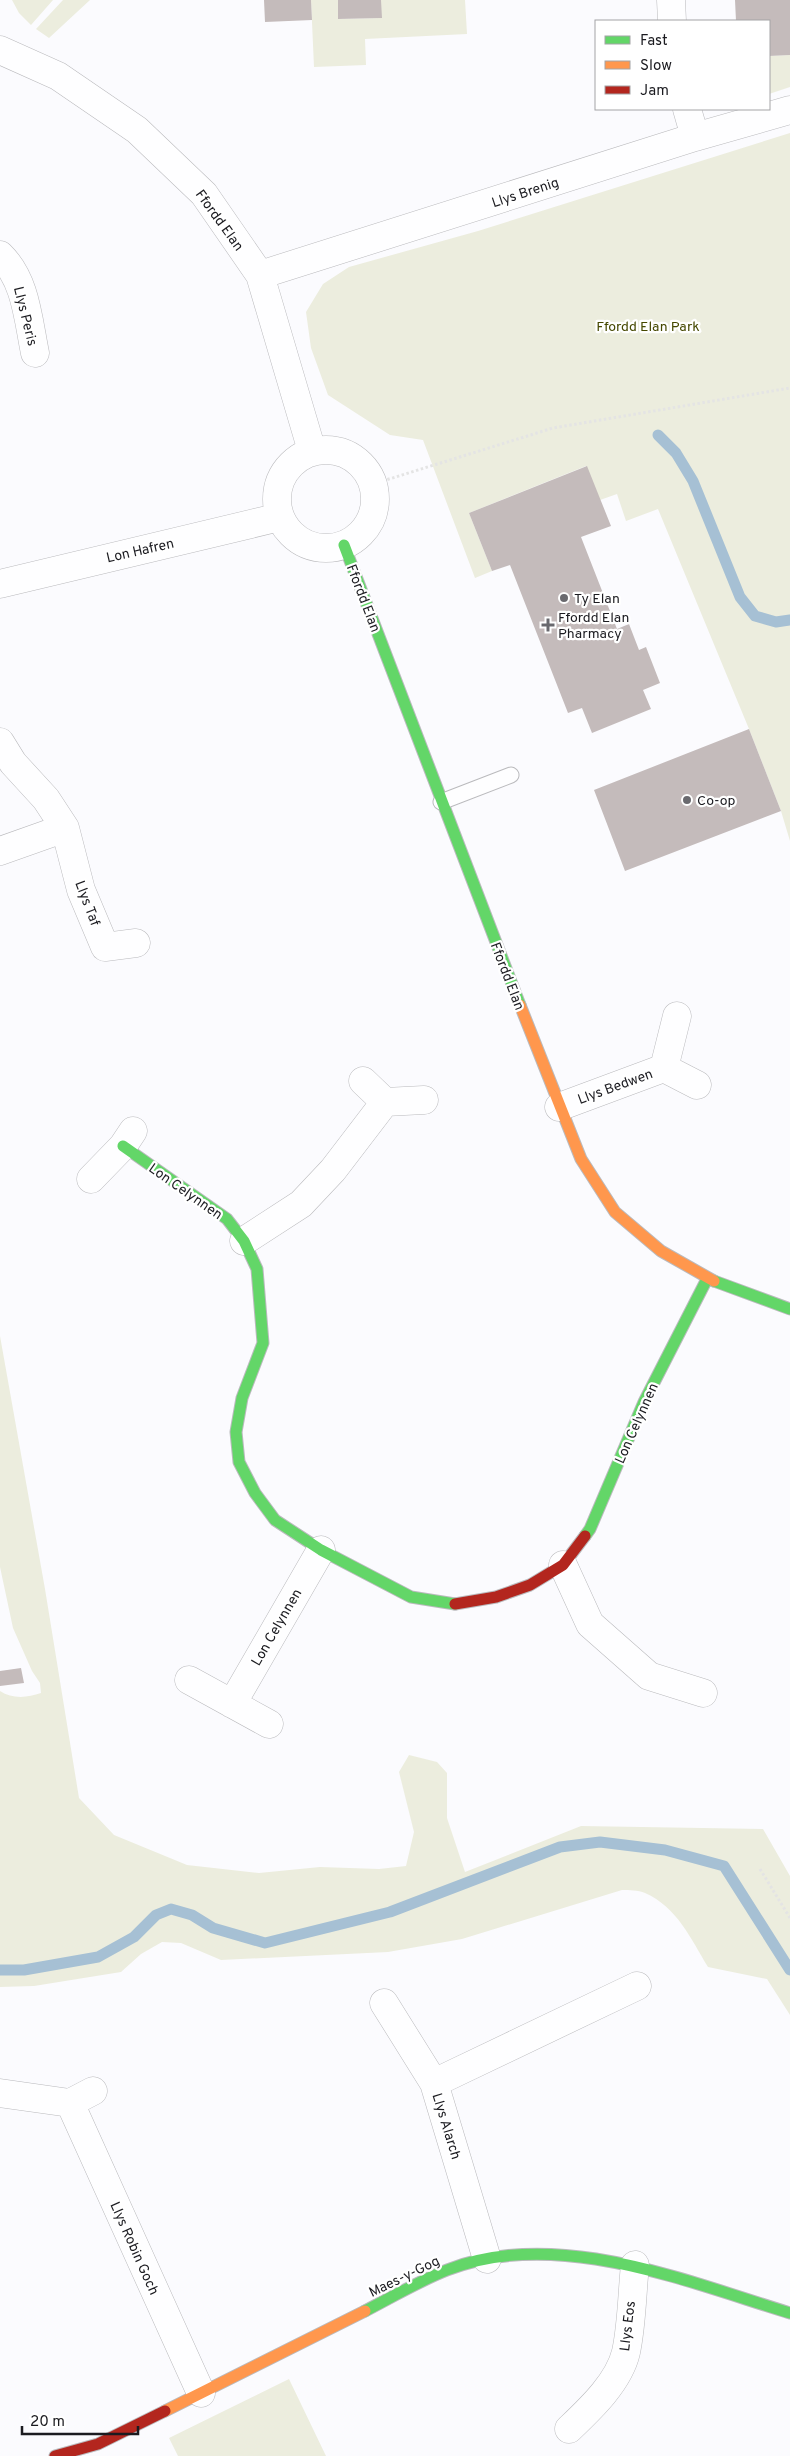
<svg xmlns="http://www.w3.org/2000/svg" width="790" height="2456" font-family="Overpass,sans-serif">
	<style>
		.green { fill: #ecedde }
		.lines { fill: none; stroke-linecap: round; stroke-linejoin: round }
		.stream { stroke: #a6c0d4; stroke-width: 11 }
		.building { fill: #c4bbbb }
		.lane-casing { stroke: #bababd; stroke-width: 17 }
		.street-casing { stroke: #bababd; stroke-width: 29 }
		.fast-casing { stroke: #bababd; stroke-width: 13 }
		.slow-casing { stroke: #bababd; stroke-width: 13 }
		.jam-casing { stroke: #bababd; stroke-width: 13 }
		.path { stroke: #e4e4e4; stroke-width: 3; stroke-dasharray: 2.5 2.5; stroke-linecap: butt }
		.lane { stroke: #fefeff; stroke-width: 15 }
		.street { stroke: #fefeff; stroke-width: 28 }
		.fast { stroke: #63d668; stroke-width: 11 }
		.slow { stroke: #ff974d; stroke-width: 11 }
		.jam { stroke: #b3261e; stroke-width: 11 }
		.poi-dot { fill: #69696e; stroke: #fff; stroke-width: 2 }
		.labels { text-anchor: middle; stroke-width: 4.5; stroke-linejoin: round; paint-order: stroke }
		.street-label { font-size: 14px; fill: #1b1b20; stroke: #fff }
		.park-label { font-size: 14px; fill: #454800; stroke: #fff }
		.poi-label { font-size: 14px; fill: #1b1b20; stroke: #fff; text-anchor: start }
	</style>
	<rect width="100%" height="100%" fill="#fbfbfe"/>
	<!-- green -->
	<path class="green" d="M12 0H53L31 25 19 13Z
		M63 0H90L49 38 36 29Z
		M311 0H338L339 19 381 18V0H465L467 34 365 39 366 65 314 67Z
		M790 55V87L769 94V56Z
		M790 133V841L781 811 749 729 658 509 626 521 617 494 600 500 586 466 469 513 492 571 475 578 423 440 390 435 328 395 311 348 306 312 323 284 349 267 478 231Z
		M0 1336 45 1589 79 1798 114 1835 187 1865 259 1873 320 1867 379 1869 406 1866 414 1832 399 1772 409 1755 437 1762 447 1773V1818L465 1872 581 1826 763 1829 790 1876V2015L767 1979 708 1967C691 1939 677 1907 645 1893 638 1890 629 1890 622 1890L462 1939 388 1952 221 1960 181 1943 162 1942 141 1954 121 1972 34 1986 0 1987V1691C12 1699 27 1698 41 1693L40 1683 32 1671 13 1628 0 1567Z
		M289 2379 326 2456H178L169 2438Z"/>
	<g class="lines">
		<!-- stream -->
		<path class="stream" d="M658 435 676 453 693 481 740 597 755 616 776 622 790 620
			M0 1970H24L98 1957 134 1937 156 1915 171 1909 192 1915 213 1928 265 1943 390 1912 560 1847 600 1842 665 1850 724 1866 790 1970"/>
	</g>
	<!-- building -->
	<path class="building" d="M264 0H311L312 20 265 22Z
		M338 0H381L382 18 338 19Z
		M735 0H790V55L769 56V21H736Z
		M587 466 611 526 581 537 617 629 629 624 639 650 646 647 660 683 643 690 651 709 592 733 582 708 568 713 510 565 492 571 469 513Z
		M749 729 781 811 625 871 594 790Z
		M21 1668 24 1683 0 1686V1671Z"/>
	<g class="lines">
		<!-- lane casing -->
		<g class="lane-casing">
			<path id="lane" d="M441 802 511 775"/>
		</g>
		<!-- street casing -->
		<g class="street-casing">
			<path id="street" d="M671 0 672 21
				M0 50 58 76 137 130 204 194 260 275 312 451
				M687 109 695 137
				M0 255C26 280 28 319 35 353
				M260 275 695 137 790 110
				M277 499a49 49 0 1 1 98 0a49 49 0 1 1-98 0Z
				M0 584 280 517
				M0 742 13 763 46 799 65 828 81 890 105 947 136 943
				M0 851 65 828
				M664 1068 677 1016
				M363 1081 385 1102 424 1100
				M559 1107 664 1068 697 1085
				M91 1179 123 1146 133 1131
				M244 1241 301 1204 333 1170 385 1102
				M563 1565 590 1624 649 1676 703 1693
				M189 1680 269 1724
				M232 1704 321 1550
				M384 2003 434 2083 487 2259
				M434 2083 637 1986
				M0 2093 70 2103 93 2091
				M70 2103 201 2393
				M569 2429C590 2409 619 2382 626 2352 632 2324 632 2293 635 2265"/>
		</g>
		<!-- fast casing -->
		<g class="fast-casing">
			<path id="fast" d="M344 545 520 1005
				M123 1146 227 1219 244 1241 257 1269 263 1343 242 1398 236 1432 239 1462 255 1493 275 1520 321 1550 411 1597 455 1604
				M714 1281 790 1309
				M585 1536 590 1529 644 1402 707 1279
				M365 2311C392 2297 419 2281 447 2270 555 2227 685 2281 790 2313"/>
		</g>
		<!-- slow casing -->
		<g class="slow-casing">
			<path id="slow" d="M520 1005 581 1159 615 1212 661 1251 714 1281
				M165 2411 365 2311"/>
		</g>
		<!-- jam casing -->
		<g class="jam-casing">
			<path id="jam" d="M455 1604 496 1597 530 1585 563 1565 585 1536
				M55 2456 98 2444 165 2411"/>
		</g>
		<!-- path -->
		<path class="path" d="M373 484 553 428 790 388
			M760 1869 790 1918"/>
		<!-- lane -->
		<use href="#lane" class="lane"/>
		<!-- street -->
		<use href="#street" class="street"/>
		<!-- fast -->
		<use href="#fast" class="fast"/>
		<!-- slow -->
		<use href="#slow" class="slow"/>
		<!-- jam -->
		<use href="#jam" class="jam"/>
	</g>
	<!-- markers -->
	<g class="poi-dot">
		<circle cx="564" cy="598" r="5"/>
		<path d="M545.5 617.5h5v5h5v5h-5v5h-5v-5h-5v-5h5z"/>
		<circle cx="687" cy="800" r="5"/>
	</g>
	<g class="labels">
		<!-- street labels -->
		<g class="street-label">
			<text transform="translate(525 192) rotate(-18)" y="5">Llys Brenig</text>
			<text transform="translate(220 220) rotate(54)" y="5">Ffordd Elan</text>
			<text transform="translate(26 316) rotate(76)" y="5">Llys Peris</text>
			<text transform="translate(140 550) rotate(-13)" y="5">Lon Hafren</text>
			<text transform="translate(364 598) rotate(69)" y="5">Ffordd Elan</text>
			<text transform="translate(88 903) rotate(69)" y="5">Llys Taf</text>
			<text transform="translate(508 976) rotate(69)" y="5">Ffordd Elan</text>
			<text transform="translate(615 1086) rotate(-20)" y="5">Llys Bedwen</text>
			<text transform="translate(186 1191) rotate(35)" y="5">Lon Celynnen</text>
			<text transform="translate(636 1423) rotate(-66)" y="5">Lon Celynnen</text>
			<text transform="translate(276 1627) rotate(-60)" y="5">Lon Celynnen</text>
			<text transform="translate(447 2126) rotate(73)" y="5">Llys Alarch</text>
			<text transform="translate(135 2248) rotate(66)" y="5">Llys Robin Goch</text>
			<text transform="translate(404 2276) rotate(-26)" y="5">Maes-y-Gog</text>
			<text transform="translate(627 2326) rotate(-83)" y="5">Llys Eos</text>
		</g>
		<!-- park labels -->
		<g class="park-label">
			<text x="648" y="331">Ffordd Elan Park</text>
		</g>
		<!-- poi labels -->
		<g class="poi-label">
			<text x="574" y="603">Ty Elan</text>
			<text x="558" y="622">Ffordd Elan<tspan x="558" dy="16">Pharmacy</tspan></text>
			<text x="697" y="805">Co-op</text>
		</g>
	</g>
	<!-- legend -->
	<rect x="595" y="20" width="175" height="90" fill="#ffffff" stroke="#a4a4a6"/>
	<rect x="605" y="36" width="25" height="8" fill="#63d668" stroke="#a4a4a6"/>
	<text x="640" y="45" font-size="15" fill="#1b1b20">Fast</text>
	<rect x="605" y="61" width="25" height="8" fill="#ff974d" stroke="#a4a4a6"/>
	<text x="640" y="70" font-size="15" fill="#1b1b20">Slow</text>
	<rect x="605" y="86" width="25" height="8" fill="#b3261e" stroke="#a4a4a6"/>
	<text x="640" y="95" font-size="15" fill="#1b1b20">Jam</text>
	<!-- scale -->
	<path d="M22 2426v8h116v-8" fill="none" stroke="#1b1b20" stroke-width="2.5"/>
	<text x="30" y="2426" font-size="15" fill="#1b1b20" stroke="#ffffff" stroke-width="4" paint-order="stroke">20 m</text>
</svg>
